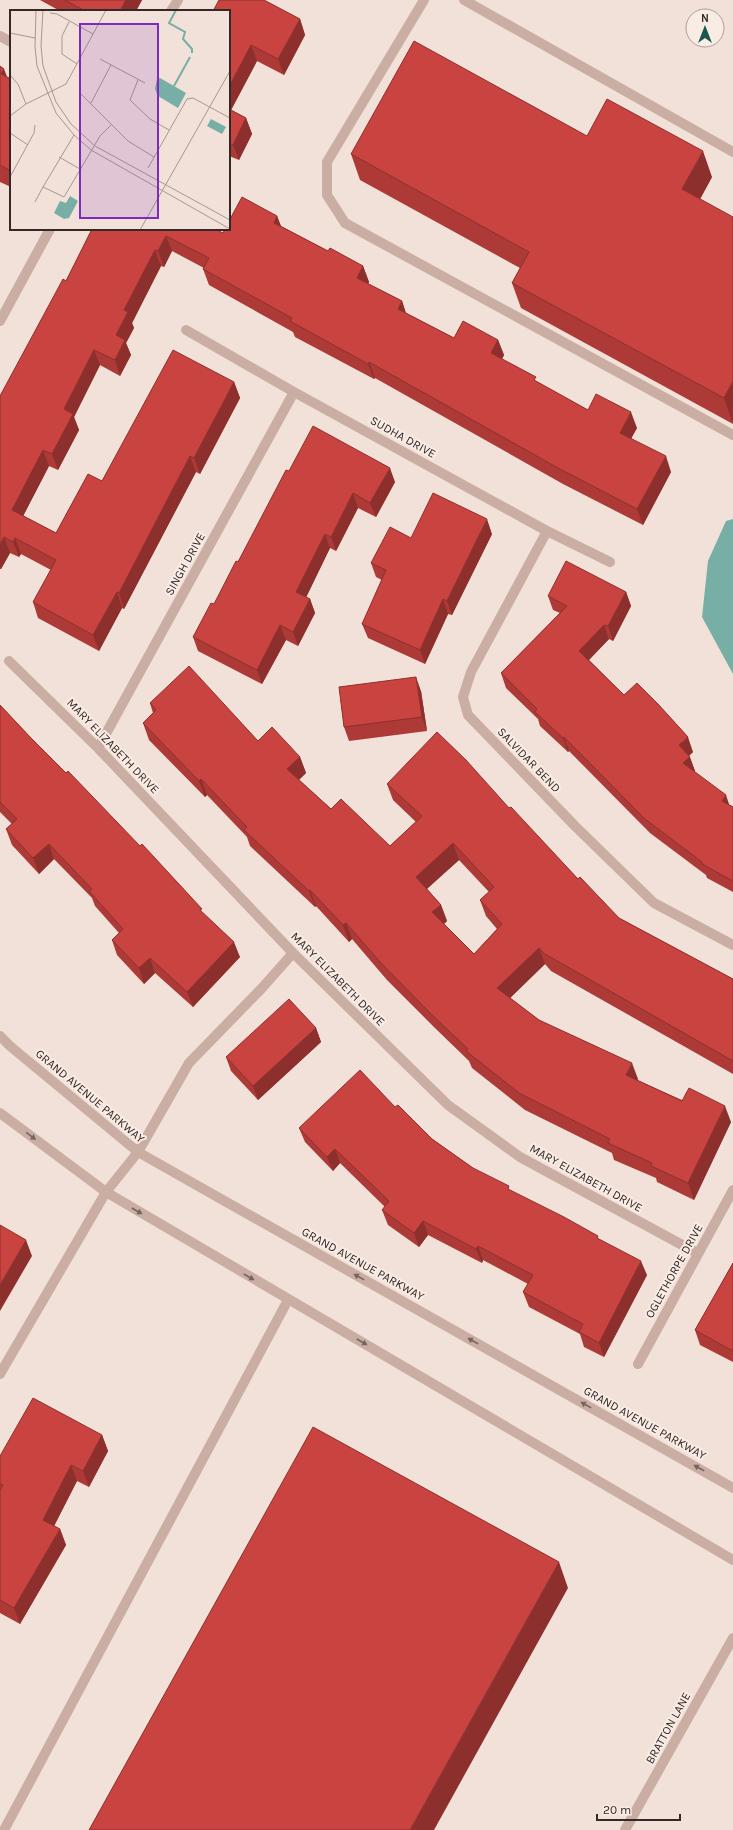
<svg xmlns="http://www.w3.org/2000/svg" width="733" height="1830" font-family="Karla,sans-serif">
	<style>
		.water { fill: #77afa6 }
		.lines { fill: none; stroke-linecap: round; stroke-linejoin: round }
		.service { stroke: #caaea4; stroke-width: 10 }
		.minor { stroke: #caaea4; stroke-width: 10 }
		.tertiary { stroke: #caaea4; stroke-width: 10 }
		.wall { fill: #ad3a37; fill-rule: evenodd }
		.shaded-wall { fill: #8d302d }
		.building { fill: #c94440; stroke: #8d302d; fill-rule: evenodd }
		.oneway { fill: #78645f }
		.labels { text-anchor: middle; stroke-width: 4; stroke-linejoin: round; paint-order: stroke }
		.street-label { font-size: 12px; fill: #352826; stroke: #f9ece5 }
		.inset-river { fill: none; stroke: #77afa6; stroke-width: 2 }
		.inset-road { fill: none; stroke: #a69791; stroke-width: 1 }
		.view { fill: #7b2cbf; fill-opacity: 0.15; stroke: #7b2cbf; stroke-width: 2 }
		.inset-edge { fill: none; stroke: #352826; stroke-width: 2 }
	</style>
	<rect width="100%" height="100%" fill="#f2e1d9"/>
	<!-- water -->
	<path class="water" d="M733 519V674L702 617 708 561 726 521Z"/>
	<g class="lines">
		<!-- service -->
		<path class="service" d="M424 0 327 162V195L345 223 733 435
			M464 0 733 152
			M4 1830 288 1300"/>
		<!-- minor -->
		<path class="minor" d="M171 11 178 0
			M0 36 11 42
			M0 321 50 229
			M186 330 294 392 547 531 610 562
			M547 531 471 672 463 697 468 715 575 826 654 903 733 945
			M9 661 98 748 293 953 448 1105 520 1157 697 1253
			M98 748 294 392
			M138 1152 189 1063 262 988 293 953
			M638 1364 733 1190
			M0 1374 106 1192"/>
		<!-- tertiary -->
		<path class="tertiary" d="M0 1036 10 1046 138 1152 733 1488
			M0 1113 106 1192 733 1560
			M106 1192 138 1152
			M625 1830 733 1638"/>
	</g>
	<!-- wall -->
	<path class="wall" d="M40 0H142L136 11H60Z
		M229 11 300 19 305 35 284 75 257 61 231 110 246 118 252 134 239 160 229 156Z
		M0 66 7 77 11 79V187L0 182Z
		M587 136 712 177 700 199 733 424 521 308 512 283 520 268 360 180 351 154Z
		M277 216 281 226 328 251 363 266 369 282 368 284 402 301 406 313 454 338 498 340 504 355 502 359 537 382 588 410 637 428 631 438 671 472 643 525 563 484 375 378 374 379 295 337 293 332 209 285 203 269 204 268 172 251 164 267 161 266 132 323 134 328 126 343 131 355 120 376 100 365 74 417 79 430 58 470 49 466 23 516 56 533 102 481 234 382 240 398 200 474 196 472 124 609 122 608 99 651 38 618 33 602 51 570 21 554 19 557 10 553 1 569H0V396L66 281 92 229 223 233Z
		M289 471 395 482 376 517 358 508 336 551 330 548 306 597 310 599 315 613 298 646 286 640 262 684 198 651 193 637 214 604Z
		M492 534 452 615 448 614 425 664 368 638 362 624 382 580 376 577 371 563 411 538Z
		M626 592 631 606 613 641 609 639 589 660 624 695 693 752 689 756 695 771H694L729 805 733 807V892L707 878 706 875 650 833 569 751 568 752 540 726 538 719 506 688 501 673 560 613 553 610 548 596Z
		M421 691 427 731 349 741 344 727Z
		M150 703 258 741 300 757 306 773 299 780 331 809 390 846 416 822 393 800 387 784 509 808 578 879 619 918 733 979V1074L551 971 545 964 510 998 539 1020 638 1079 637 1080 731 1122 694 1200 657 1182 656 1178 614 1160 612 1153 525 1110 472 1068 469 1061 436 1029 387 980 352 939 349 942 316 906 315 907 250 846 247 837 207 795 205 797 149 740 143 723 153 713ZM459 860 489 892 480 900 486 916 497 929 474 954 444 924 447 921 441 905 427 889Z
		M0 705 30 737 203 913 240 957 193 1007 155 973 144 984 117 955 112 940 119 933 95 906 92 898 54 859 39 874 12 845 6 829 12 824 0 812Z
		M316 1028 321 1042 258 1100 231 1071 226 1057Z
		M395 1107 432 1139 473 1168 511 1191 600 1240 647 1275 604 1357 584 1347 580 1334 529 1307 523 1292 528 1284 483 1260 482 1263 428 1235 419 1247 388 1225 382 1210 385 1207 340 1163 333 1171 305 1142 299 1128Z
		M733 1263V1362L700 1345 695 1330Z
		M102 1435 108 1451 89 1487 77 1481 54 1526 60 1529 66 1545 20 1624 0 1613V1456Z"/>
	<!-- shaded-wall -->
	<path class="shaded-wall" d="M126 0H142L136 11H120Z
		M300 19 305 35 284 75 278 59Z
		M251 45 257 61 229 114V87Z
		M4 69 11 87 1 74Z
		M246 118 252 134 239 160 233 145Z
		M703 151 712 177 692 214 682 189Z
		M277 216 283 232 274 223Z
		M166 236 172 251 164 267 158 251Z
		M155 250 161 266 132 323 134 328 126 343 131 355 120 376 115 360 116 335 124 310Z
		M363 266 369 282 363 293 357 278Z
		M402 301 407 317 398 309Z
		M498 340 504 355 496 369 491 353Z
		M94 350 100 365 74 417 79 430 58 470 52 454 64 409Z
		M369 362 375 378 374 379 368 364Z
		M733 381V424L724 398Z
		M234 382 240 398 200 474 194 458Z
		M631 412 637 428 626 448 620 433Z
		M43 450 49 466 18 526 12 510Z
		M190 456 196 472 124 609 119 593Z
		M666 456 671 472 643 525 637 509Z
		M390 468 395 482 376 517 370 503Z
		M353 493 358 508 336 551 331 537Z
		M487 519 492 534 452 615 447 601Z
		M325 534 330 548 302 606 296 592Z
		M4 537 10 553 1 569 0 566V545Z
		M15 538 21 554 19 557 13 542Z
		M117 592 122 608 99 651 93 635Z
		M626 592 631 606 613 641 608 626Z
		M310 599 315 613 298 646 293 632Z
		M443 599 448 614 425 664 420 650Z
		M280 625 286 640 262 684 257 670Z
		M604 625 609 639 584 665 579 651Z
		M416 677 421 691 427 731 422 717Z
		M564 737 569 751 568 752 563 738Z
		M688 737 693 752 685 759 679 745Z
		M300 757 306 773 293 785 287 769Z
		M690 757 695 771 689 777 683 763Z
		M201 779 207 795 205 797 199 781Z
		M726 795 731 810 722 801Z
		M453 843 459 860 422 893 416 877Z
		M49 844 54 859 39 874 33 858Z
		M310 890 316 906 315 907 309 891Z
		M441 905 447 921 438 929 432 912Z
		M346 923 352 939 349 942 343 925Z
		M234 942 240 957 193 1007 187 992Z
		M539 948 545 964 503 1005 497 988Z
		M150 958 155 973 144 984 139 968Z
		M316 1028 321 1042 258 1100 253 1086Z
		M632 1063 638 1079 632 1092 626 1075Z
		M725 1106 731 1122 694 1200 688 1183Z
		M335 1149 340 1163 333 1171 327 1157Z
		M423 1221 428 1235 419 1247 414 1233Z
		M26 1240 32 1256 0 1311V1285Z
		M478 1246 483 1260 482 1263 476 1249Z
		M641 1261 647 1275 604 1357 599 1343Z
		M102 1435 108 1451 89 1487 83 1471Z
		M71 1465 77 1481 49 1536 43 1520Z
		M60 1529 66 1545 20 1624 14 1608Z
		M559 1562 568 1588 434 1830H410Z"/>
	<!-- building -->
	<path class="building" d="M65 0H126L120 11H85Z
		M219 0H264L300 19 278 59 251 45 229 87V11H213Z
		M414 41 587 136 607 99 703 151 682 189 733 217V381L724 398 512 283 529 252 351 154Z
		M0 66 4 69 1 74 11 79V171L0 165Z
		M229 109 246 118 233 145 229 143Z
		M242 197 277 216 274 223 328 251 330 248 363 266 357 278 402 301 398 309 454 338 463 321 498 340 491 353 536 377 534 380 588 410 596 394 631 412 620 433 666 456 637 509 558 468 369 362 368 364 290 321 292 318 203 269 209 258 166 236 158 251 155 250 124 310 128 312 116 335 125 340 115 360 94 350 64 409 73 414 52 454 43 450 12 510 56 533 88 474 102 481 173 350 234 382 194 458 190 456 119 593 117 592 93 635 33 602 56 560 15 538 13 542 4 537 0 545V396L63 279 66 281 92 229H215L223 233 225 229H229V221Z
		M313 426 390 468 370 503 353 493 331 537 325 534 296 592 310 599 293 632 280 625 257 670 193 637 211 603 214 604 236 561 238 562 286 470 289 471Z
		M433 493 487 519 447 601 443 599 420 650 362 624 386 570 371 563 390 527 411 538Z
		M566 561 626 592 608 626 604 625 579 651 624 695 637 683 658 704 688 737 679 745 690 757 683 763 726 795 722 801 733 807V881L702 864V862L645 819 564 737 563 738 535 712 537 709 501 673 567 606 548 596Z
		M189 666 258 741 272 727 300 757 287 769 331 809 341 799 342 800 390 846 422 816 387 784 437 732 466 760 509 808 511 807 578 879 580 877 619 918 733 979V1061L545 954 539 948 497 988 539 1020 632 1063 626 1075 682 1101 689 1088 725 1106 688 1183 651 1166 652 1163 608 1143 610 1139 519 1093 466 1051 468 1049 430 1013 381 963 346 923 343 925 310 890 309 891 244 830 247 827 201 779 199 781 143 723 156 710 150 703ZM453 843 494 887 480 900 502 924 474 954 432 912 441 905 416 877Z
		M416 677 422 717 344 727 339 687Z
		M0 705 30 737 66 773 68 771 140 846 142 844 202 909 200 910 234 942 187 992 150 958 139 968 112 940 123 929 89 891 92 889 49 844 33 858 6 829 17 819 0 802Z
		M289 999 316 1028 253 1086 226 1057Z
		M360 1070 395 1107 398 1105 432 1139 473 1168 509 1186 508 1189 564 1217 598 1236 597 1238 641 1261 599 1343 579 1332 583 1324 523 1292 533 1275 478 1246 476 1249 423 1221 414 1233 382 1210 389 1201 335 1149 327 1157 299 1128Z
		M0 1225 26 1240 0 1285Z
		M733 1263V1351L695 1330Z
		M33 1398 102 1435 83 1471 71 1465 43 1520 60 1529 14 1608 0 1600V1490L3 1485 0 1484V1456Z
		M313 1427 559 1562 410 1830H89Z"/>
	<!-- one-way arrows -->
	<defs><path id="oneway-solid" d="M-6-.8H1V-3.2L6.5 0L1 3.2V.8H-6Z"/></defs>
	<g class="oneway">
		<use href="#oneway-solid" transform="translate(31 1136) rotate(37)"/>
		<use href="#oneway-solid" transform="translate(137 1211) rotate(30)"/>
		<use href="#oneway-solid" transform="translate(249 1277) rotate(30)"/>
		<use href="#oneway-solid" transform="translate(359 1277) rotate(-151)"/>
		<use href="#oneway-solid" transform="translate(473 1341) rotate(-151)"/>
		<use href="#oneway-solid" transform="translate(362 1342) rotate(30)"/>
		<use href="#oneway-solid" transform="translate(586 1405) rotate(-151)"/>
		<use href="#oneway-solid" transform="translate(699 1468) rotate(-151)"/>
	</g>
	<g class="labels">
		<!-- street labels -->
		<g class="street-label">
			<text transform="translate(403 437) rotate(29)" y="4">SUDHA DRIVE</text>
			<text transform="translate(185 564) rotate(-61)" y="4">SINGH DRIVE</text>
			<text transform="translate(113 746) rotate(46)" y="4">MARY ELIZABETH DRIVE</text>
			<text transform="translate(529 760) rotate(46)" y="4">SALVIDAR BEND</text>
			<text transform="translate(338 979) rotate(45)" y="4">MARY ELIZABETH DRIVE</text>
			<text transform="translate(90 1096) rotate(40)" y="4">GRAND AVENUE PARKWAY</text>
			<text transform="translate(586 1178) rotate(29)" y="4">MARY ELIZABETH DRIVE</text>
			<text transform="translate(363 1264) rotate(29)" y="4">GRAND AVENUE PARKWAY</text>
			<text transform="translate(674 1271) rotate(-61)" y="4">OGLETHORPE DRIVE</text>
			<text transform="translate(645 1423) rotate(29)" y="4">GRAND AVENUE PARKWAY</text>
			<text transform="translate(668 1728) rotate(-61)" y="4">BRATTON LANE</text>
		</g>
	</g>
	<!-- overview -->
	<g transform="translate(10 10)">
		<rect width="220" height="220" fill="#f2e1d9"/>
		<path d="M150 68 176 83 168 98 148 86 145 79 147 69ZM201 109 216 117 212 124 197 116ZM60 186 68 191 59 208 54 209 44 203 50 191 56 193Z" fill="#77afa6"/>
		<path class="inset-river" d="M166 0 159 13 175 22 173 29 182 39V43M164 76 180 47"/>
		<path class="inset-road" d="M26 0 25 37 27 56 46 103 64 125 81 140 220 219M33 0 31 36 33 56 46 92 61 114 85 136 220 210M40 3 47 4 83 24M59 12 52 26V44L67 54M0 23 25 28M90 49 135 73M0 65 8 74 16 94M128 70 120 90 140 109 159 120M71 84 118 131 144 147M81 93 101 55M0 106 16 94 56 74 96 0M0 123 18 135M64 125 33 177 54 187 90 126 101 115M49 147 70 159M138 158 177 89 183 88 220 108M0 167 24 123 25 115M25 192 33 177M130 220 220 61"/>
		<path class="view" d="M70 14H148V208H70Z"/>
		<rect width="220" height="220" class="inset-edge"/>
	</g>
	<!-- north arrow -->
	<g transform="translate(705 28)"><circle r="19" fill="#f9ece5" stroke="#ab9e99"/>
	<path d="M0-3L7 15L0 10L-7 15Z" fill="#1b574f"/>
	<text y="-6" font-size="11" font-weight="bold" text-anchor="middle" fill="#352826">N</text>
	</g>
	<!-- scale -->
	<path d="M597 1814v6h83v-6" fill="none" stroke="#352826" stroke-width="2"/>
	<text x="603" y="1814" font-size="12" fill="#352826" stroke="#f9ece5" stroke-width="3" paint-order="stroke">20 m</text>
</svg>
